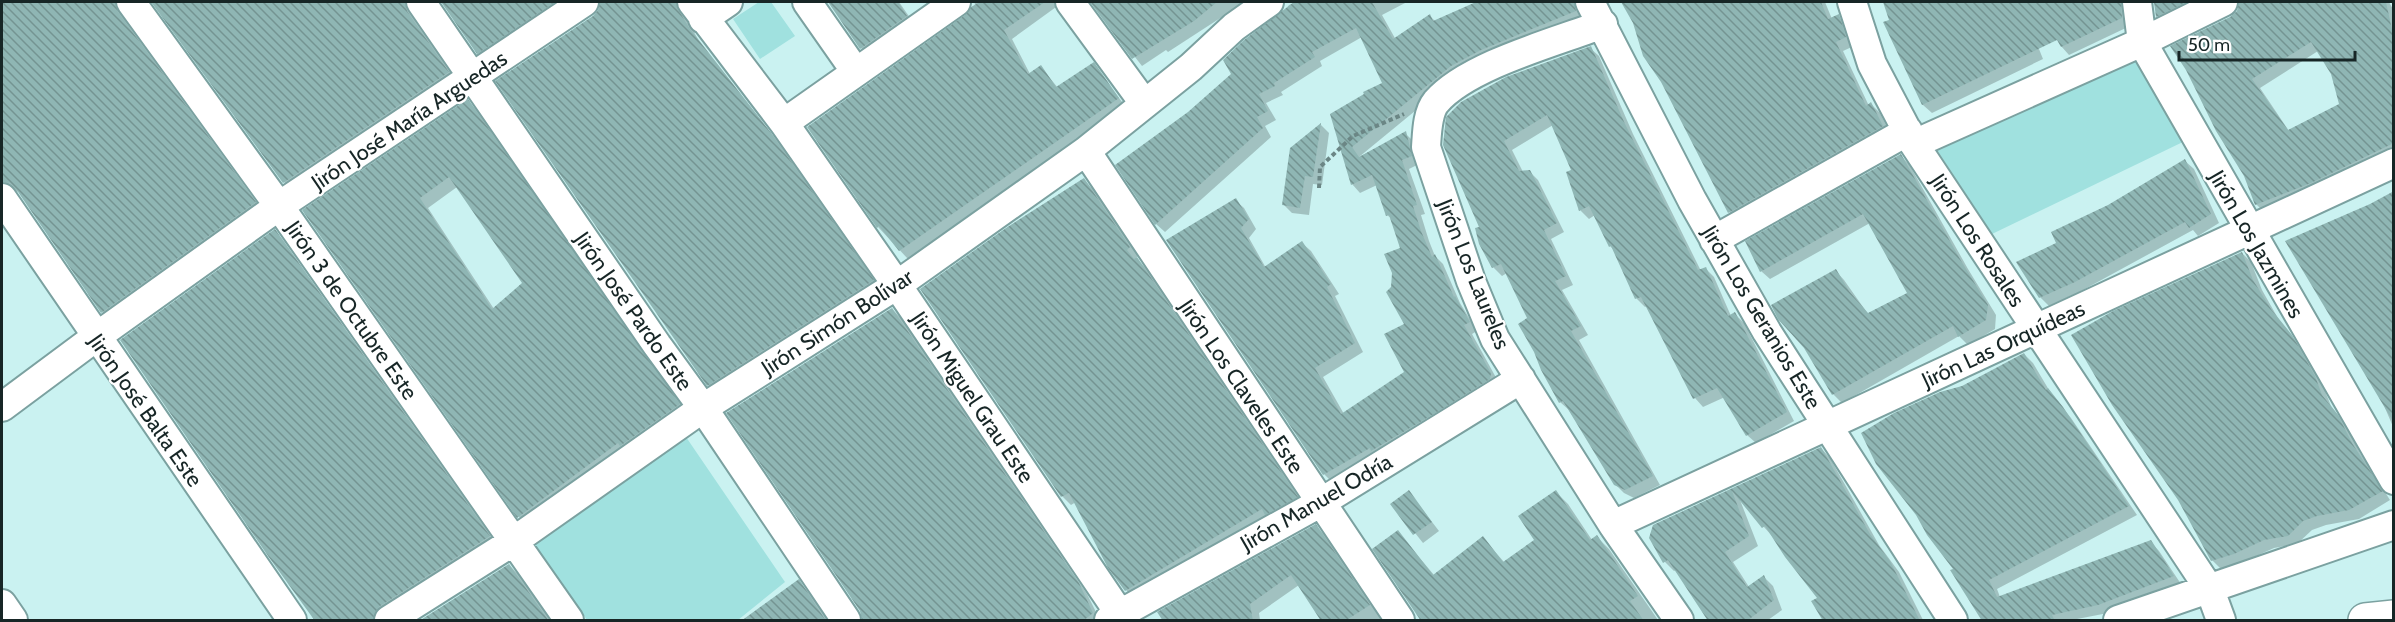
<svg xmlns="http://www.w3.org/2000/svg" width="2395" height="622" font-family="Cabin,sans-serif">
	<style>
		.green { fill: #a0e1df }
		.shadow { fill: #0003; fill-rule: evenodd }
		.building { fill: url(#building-back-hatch); fill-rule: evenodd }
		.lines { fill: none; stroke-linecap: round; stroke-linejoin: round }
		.minor-casing { stroke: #7ba1a0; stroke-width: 32 }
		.highway-casing { stroke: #7ba1a0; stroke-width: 36 }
		.path { stroke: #6b8685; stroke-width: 4; stroke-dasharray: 4.5 3; stroke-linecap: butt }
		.minor { stroke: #fff; stroke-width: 28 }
		.highway { stroke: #fff; stroke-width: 33 }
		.labels { text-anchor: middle; stroke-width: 4.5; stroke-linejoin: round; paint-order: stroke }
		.street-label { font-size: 22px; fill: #172626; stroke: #fff }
	</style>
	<defs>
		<pattern id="building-back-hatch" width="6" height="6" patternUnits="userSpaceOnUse" patternTransform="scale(1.5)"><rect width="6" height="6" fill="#8fb6b4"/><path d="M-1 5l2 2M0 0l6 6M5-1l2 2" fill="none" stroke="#749492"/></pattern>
	</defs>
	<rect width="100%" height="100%" fill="#caf2f1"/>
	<!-- green -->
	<path class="green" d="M759 2H771L795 36 760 59 733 19Z
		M2138 52 2187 140 1992 234 1933 144Z
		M686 437 785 582 738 620H587L532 542Z"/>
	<!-- shadow -->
	<path class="shadow" d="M2 2H127L123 14 126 22 263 211 111 321 102 312 19 192 11 190 2 179Z
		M153 2H417L413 14 415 21 457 81 293 191 284 182Z
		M442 2H576L487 62 478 53Z
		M602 2H683L684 15 698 39 779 143 881 289 717 393 708 385 595 16 600 9Z
		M830 2H899L915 25 870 57 861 48Z
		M974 2H1063L1012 39 1030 74 1041 67 1058 88 1093 64 1126 107 908 259 878 227 975 4Z
		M1092 2H1245L1168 52 1166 50 1142 66Z
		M1296 2H1407L1382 15 1396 40 1430 16 1436 22 1479 2H1574L1584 20 1460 74 1359 157 1405 133 1414 142 1419 164 1409 169 1425 214 1421 215 1429 241 1435 256 1443 264 1460 303 1477 331 1472 334 1499 383 1333 483 1324 474 1168 241 1235 200 1244 208 1256 229 1249 238 1266 268 1302 243 1311 251 1339 294 1335 296 1363 352 1323 377 1344 414 1406 373V324L1393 287 1401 249 1392 219 1387 215 1377 185 1360 193 1352 184 1332 115 1384 83 1362 37 1320 61 1322 66 1281 92 1283 95 1266 103 1276 120 1265 126 1271 137 1165 232 1156 224 1189 113 1233 74 1289 5Z
		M1623 2H1825L1832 19 1838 16 1847 25 1854 46 1843 51 1869 106 1871 104 1880 113 1891 135 1738 221 1729 212Z
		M1885 2H1965L1972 21 2015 2 2023 9 2043 59 1932 113 1923 105 1885 23 1891 20Z
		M2050 2H2132L2130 26 2069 55 2061 46Z
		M2154 2H2212L2165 25 2157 16Z
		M2241 3 2389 2 2394 11V156L2265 213 2256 204 2231 18 2238 12ZM2318 51 2332 74 2341 105 2289 131 2260 88Z
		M1590 48 1599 56 1633 134 1701 271 1706 269 1714 277 1731 316 1735 314 1744 323 1794 421 1756 443 1747 435 1725 397 1703 407 1695 398 1647 306 1645 307 1637 299 1615 251 1610 246 1595 215 1589 219 1580 210 1573 171 1553 125 1512 150 1523 172 1529 171 1538 180 1564 232 1551 239 1573 285 1562 290 1588 335 1579 340 1660 485 1634 498 1624 493 1615 484 1569 410 1560 402 1529 319 1507 273 1502 276 1493 267 1481 228 1444 145Z
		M468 101 477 110 688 414 527 525 519 517 304 211ZM457 187 524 283 494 309 428 208Z
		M1321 125 1329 133 1322 185 1313 184 1309 215 1292 213 1283 204 1292 149Z
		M1901 156 1909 164 1968 269 1996 315 1995 329 1968 345 1959 336 1842 403 1833 394 1836 271 1844 280 1868 314 1909 294 1870 223 1770 279 1761 271Z
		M2185 161 2194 169 2219 223 2198 236 2193 230 2083 290 2049 306 2040 297 2058 243 2109 206Z
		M1084 180 1093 189 1138 256 1136 258 1146 268 1305 506 1134 599 1126 590 1076 502 1071 505 1062 496Z
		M2394 193V429L2382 401 2371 206Z
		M275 231 283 240 498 546 383 620H317Z
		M2242 253 2251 262 2262 290 2279 320 2300 346 2323 386 2331 406 2346 425 2360 453 2390 500 2359 519 2326 525 2312 530 2297 544 2274 548 2243 562 2221 569 2212 560Z
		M892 309 901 318 1087 594 1100 620H864Z
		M2024 354 2033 363 2049 390 2071 418 2137 515 1997 589 2000 597 2151 542 2159 551 2181 584 2108 613 2072 620H1983L1955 569 1962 387Z
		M1821 448 1830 458 1879 545 1899 572 1923 620H1825L1820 598 1772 536 1740 500 1758 546 1733 562 1749 587 1764 577 1773 586 1782 610 1768 620H1710L1676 570 1674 571 1665 562 1654 526Z
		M1409 492 1439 531 1423 543 1392 504Z
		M1556 492 1568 504 1592 540 1597 537 1609 549 1658 620H1423L1398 532 1434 575 1483 538 1504 562 1536 541Z
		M1316 526 1325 535 1382 620H1323L1299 585 1259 613 1260 620H1164Z
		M509 565 518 574 550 620H422Z
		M798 581 807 590 828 620H744Z"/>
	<!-- building -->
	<path class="building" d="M2 2H115L118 12 256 202 101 313 16 189 10 183 2 182Z
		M151 2H405L407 11 449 72 283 183Z
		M441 2H555L477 54Z
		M600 2H676L679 11 690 29 771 133 874 280 707 386 495 81 593 16 598 10Z
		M828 2H898L907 16 860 49Z
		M980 2H1045L1004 30 1028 74 1041 65 1056 87 1094 62 1119 98 899 251 879 226 877 228 807 127 965 15 971 7Z
		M1090 2H1217L1194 21 1132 59Z
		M1294 2H1372L1393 39 1430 14 1433 21 1476 2H1574L1576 11 1481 50 1451 66 1352 147 1359 157 1406 131 1412 156 1402 160 1417 205 1413 206 1421 231 1432 257 1435 254 1454 297 1455 296 1470 322 1464 325 1491 373 1490 379 1437 412 1371 451 1370 448 1323 475 1166 240 1236 198 1249 219 1241 228 1264 267 1302 241 1331 284 1327 287 1355 343 1315 368 1341 414 1404 372 1384 334 1404 324 1386 292 1391 287 1392 273 1384 254 1400 248 1389 215 1386 216 1372 175 1351 185 1330 114 1364 94 1363 92 1382 83 1356 28 1312 52 1315 57 1274 83 1275 86 1259 94 1268 111 1257 117 1263 128 1155 225 1115 165 1188 112 1231 74 1223 60 1244 40Z
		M1621 2H1821L1828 19 1839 14 1846 37 1836 42 1866 106 1871 102 1883 126 1728 213 1661 82 1643 56 1633 23Z
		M1883 2H2121L2122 18 2061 47 2057 40 1922 105 1883 22 1889 20Z
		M2154 2H2187L2156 17Z
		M2239 2H2386L2394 39V143L2311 183 2255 205 2244 176 2216 131 2186 70 2170 46 2230 17 2237 11ZM2311 42 2331 74 2339 104 2288 130 2252 79Z
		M1591 46 1625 124 1698 270 1706 267 1728 316 1735 312 1787 412 1746 436 1717 388 1693 399 1641 297 1635 299 1611 246 1609 247 1589 206 1579 211 1566 172 1571 170 1547 115 1504 141 1519 171 1530 170 1557 223 1544 230 1566 276 1555 281 1581 326 1571 331 1653 476 1625 490 1614 485 1563 401 1559 403 1541 370 1534 352 1518 324 1527 318 1501 264 1492 268 1479 244 1475 228 1479 227 1443 145 1446 117 1461 102 1506 77Z
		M468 99 680 404 620 446 618 443 517 518 302 210ZM449 177 522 283 492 309 420 198Z
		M1321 123 1313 177 1305 176 1300 208 1282 205 1290 148Z
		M1901 154 1960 259 1988 305 1986 320 1958 337 1953 326 1832 395 1804 348 1778 319 1771 305 1836 269 1849 291 1868 313 1907 293 1863 214 1760 272 1745 241Z
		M2185 159 2211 214 2189 228 2185 222 2075 282 2039 298 2016 262 2056 243 2051 232 2108 205Z
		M1084 178 1130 247 1127 250 1134 259 1137 257 1298 497 1265 515 1262 509 1125 591 1108 568 1069 493 1061 497 920 289 1006 228Z
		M2394 191V423L2285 241 2370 204Z
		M275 229 490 536 380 606 375 612 373 621H315L268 556 120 340Z
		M2242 252 2253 280 2271 309 2292 335 2315 376 2322 395 2338 415 2352 443 2383 491 2349 510 2317 516 2303 521 2288 536 2264 540 2234 554 2211 561 2178 500 2112 405 2071 335 2113 311Z
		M892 308 1079 583 1093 613 1083 621H862L860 611 726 413Z
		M2024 353 2046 390 2048 388 2063 407 2129 506 1989 580 1997 597 2151 540 2174 576 2098 605 2052 615 2055 621H1982L1950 570 1953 569 1927 535 1916 515 1876 464 1861 433 1894 413 1940 392 1962 386Z
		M1821 447 1870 534 1890 561 1920 621H1823L1811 601 1817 598 1785 557 1765 526 1762 528 1732 491 1749 536 1725 552 1747 587 1764 575 1774 600 1747 621H1708L1668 560 1663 563 1649 538 1653 525Z
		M1409 490 1432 522 1413 535 1390 504Z
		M1556 490 1590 540 1597 535 1638 596 1630 601 1644 621H1421L1372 549 1398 530 1433 575 1483 536 1503 562 1534 540 1518 516Z
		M1316 524 1370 605 1345 621H1321L1291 575 1250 604 1253 621H1163L1157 612Z
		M509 564 549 621H419Z
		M799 579 826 621H741Z"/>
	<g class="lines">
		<!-- minor casing -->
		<g class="minor-casing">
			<path id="minor" d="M131 2 279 206 569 620
				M421 2 657 345 703 408 846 620
				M692 2 784 123 897 285 1124 620
				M807 2 856 72
				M1070 2 1144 103
				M1590 2 1692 200 1767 332 1953 620
				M1852 2 1872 64 1914 144 2210 590 2221 620
				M2137 2 2142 42 2394 480
				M703 19 728 2
				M1603 24C1556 42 1468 65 1436 102 1427 113 1427 134 1426 147L1471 281 1495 339 1613 525 1679 620
				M784 123 956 2
				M1914 144 2142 42 2223 2
				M1086 151 1400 620
				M2 198 292 620
				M1714 240 1908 131
				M2 407 96 337 279 206 584 2
				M1613 525 2394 163
				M2 604 13 620
				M389 620 514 541 703 408 897 285 1086 151 1191 67 1234 27 1269 2
				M1109 620 1320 503 1521 379
				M2118 620 2394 525"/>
		</g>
		<!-- highway casing -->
		<g class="highway-casing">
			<path id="highway" d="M2365 620 2394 617"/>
		</g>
		<!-- path -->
		<path class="path" d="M1319 188 1320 167 1353 136 1404 114"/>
		<!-- minor -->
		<use href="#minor" class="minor"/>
		<!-- highway -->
		<use href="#highway" class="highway"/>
	</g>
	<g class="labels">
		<!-- street labels -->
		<g class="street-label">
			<text transform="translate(409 120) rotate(-34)" y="8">Jirón José María Arguedas</text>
			<text transform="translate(1978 240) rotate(57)" y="8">Jirón Los Rosales</text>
			<text transform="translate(2257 244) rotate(60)" y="8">Jirón Los Jazmines</text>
			<text transform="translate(1474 274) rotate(68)" y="8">Jirón Los Laureles</text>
			<text transform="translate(352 310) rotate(55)" y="8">Jirón 3 de Octubre Este</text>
			<text transform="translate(634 311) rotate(55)" y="8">Jirón José Pardo Este</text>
			<text transform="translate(1762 317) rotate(59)" y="8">Jirón Los Geranios Este</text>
			<text transform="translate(837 322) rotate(-33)" y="8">Jirón Simón Bolívar</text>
			<text transform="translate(2003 344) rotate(-25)" y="8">Jirón Las Orquídeas</text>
			<text transform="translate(1242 386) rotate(56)" y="8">Jirón Los Claveles Este</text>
			<text transform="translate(973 397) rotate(56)" y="8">Jirón Miguel Grau Este</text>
			<text transform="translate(146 410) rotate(55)" y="8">Jirón José Balta Este</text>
			<text transform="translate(1316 502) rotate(-30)" y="8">Jirón Manuel Odría</text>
		</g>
	</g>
	<!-- border -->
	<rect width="2395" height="622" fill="none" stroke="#172626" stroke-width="6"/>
	<!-- scale -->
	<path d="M2179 51v9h176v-9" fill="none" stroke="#172626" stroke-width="3"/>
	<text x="2188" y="51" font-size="18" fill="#172626" stroke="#ffffff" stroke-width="4.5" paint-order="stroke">50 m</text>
</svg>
